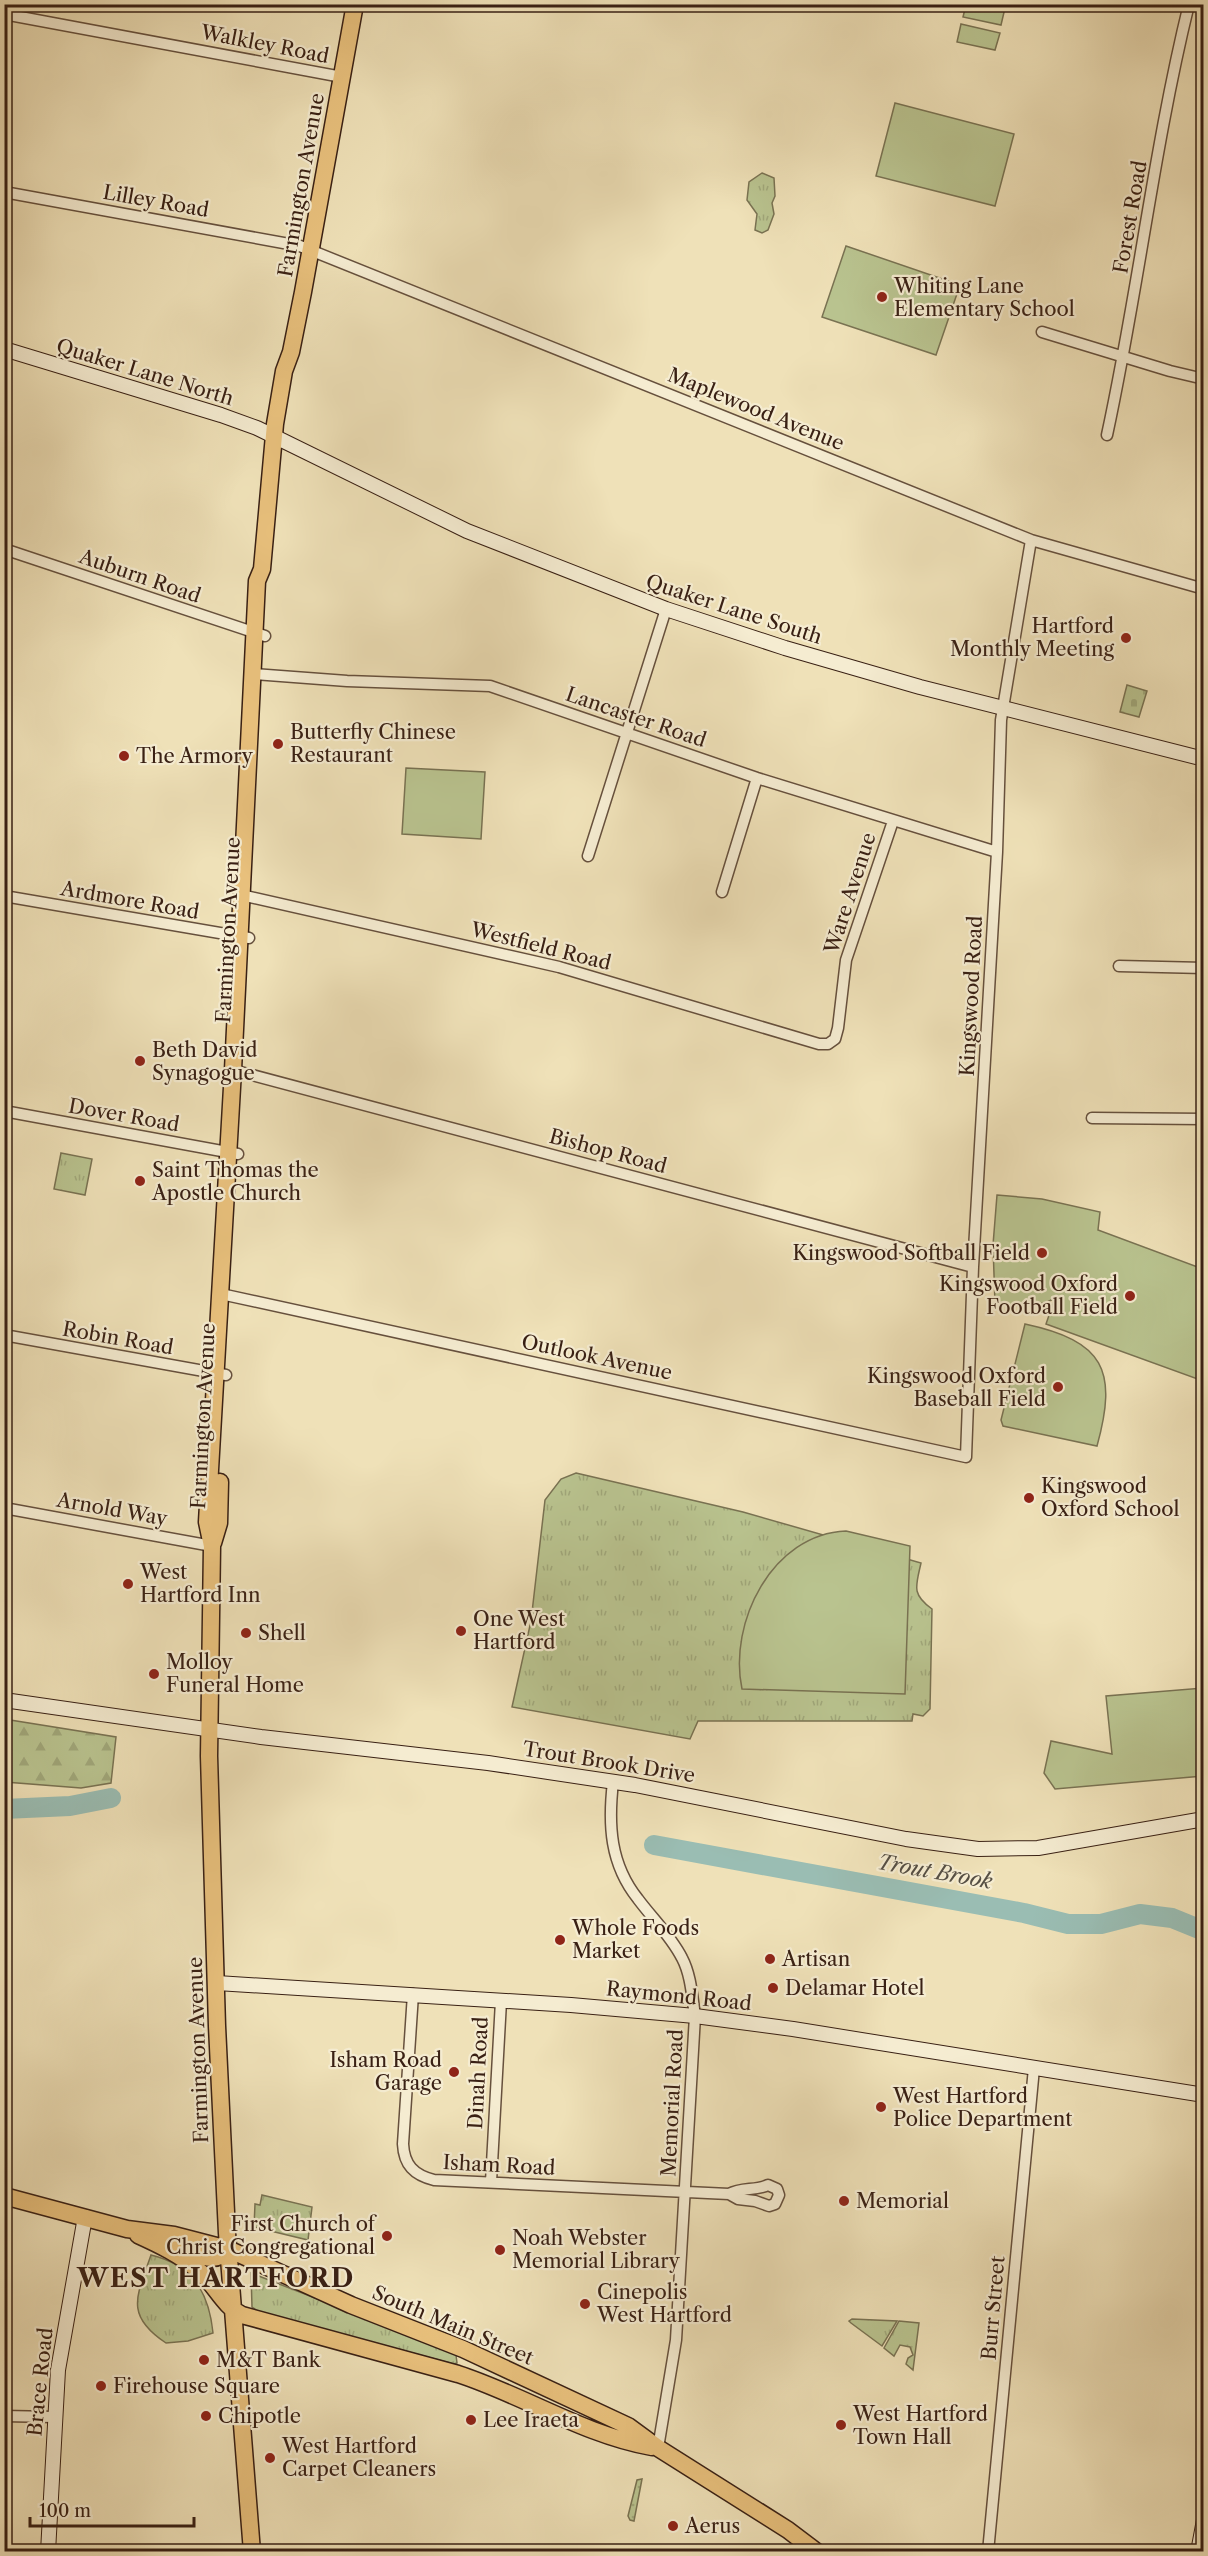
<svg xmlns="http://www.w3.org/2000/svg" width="1208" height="2556" font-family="'Libre Caslon Text',serif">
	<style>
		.grass { fill: url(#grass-tufts); stroke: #797252; stroke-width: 1.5 }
		.forest { fill: url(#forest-firs); stroke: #797252; stroke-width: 1.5 }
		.cemetery { fill: url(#cemetery-stones); stroke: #797252; stroke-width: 1.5 }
		.garden { fill: url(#garden-dots); stroke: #797252; stroke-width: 1.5 }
		.pitch { fill: #b9c38f; stroke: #797252; stroke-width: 1.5 }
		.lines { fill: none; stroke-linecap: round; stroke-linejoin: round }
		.river { stroke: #9abdb3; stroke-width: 20 }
		.street-casing { stroke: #66503d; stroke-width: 13 }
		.secondary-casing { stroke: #392014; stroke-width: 16 }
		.primary-casing { stroke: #392014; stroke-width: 19 }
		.street { stroke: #f5ecd1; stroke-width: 10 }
		.secondary { stroke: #f5ecd1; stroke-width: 14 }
		.primary { stroke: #e8c07c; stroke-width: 16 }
		.poi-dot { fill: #8f2418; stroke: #f5ecd1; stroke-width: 2 }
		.labels { text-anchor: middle; stroke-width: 4.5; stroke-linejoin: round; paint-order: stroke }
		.street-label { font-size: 20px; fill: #392014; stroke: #f5ecd1 }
		.poi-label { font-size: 20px; fill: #392014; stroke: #f5ecd1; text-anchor: start }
		.water-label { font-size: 21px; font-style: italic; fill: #564f44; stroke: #f5ecd1 }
		.district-label { font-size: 26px; font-weight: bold; letter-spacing: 1.5px; fill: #392014; stroke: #f5ecd1 }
	</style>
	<defs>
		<pattern id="grass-tufts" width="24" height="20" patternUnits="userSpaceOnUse" patternTransform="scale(1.5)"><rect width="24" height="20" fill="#b9c38f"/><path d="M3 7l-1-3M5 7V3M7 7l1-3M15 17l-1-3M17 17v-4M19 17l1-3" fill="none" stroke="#a0a77a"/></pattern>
		<pattern id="forest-firs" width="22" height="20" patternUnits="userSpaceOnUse" patternTransform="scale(1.5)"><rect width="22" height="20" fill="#b9c38f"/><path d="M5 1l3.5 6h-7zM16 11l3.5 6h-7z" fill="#a0a77a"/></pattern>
		<pattern id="cemetery-stones" width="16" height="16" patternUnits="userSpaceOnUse" patternTransform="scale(1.5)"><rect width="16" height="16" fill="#b9c38f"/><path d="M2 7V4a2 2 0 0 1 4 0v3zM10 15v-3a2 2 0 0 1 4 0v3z" fill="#a0a77a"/></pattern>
		<pattern id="garden-dots" width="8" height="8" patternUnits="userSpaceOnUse" patternTransform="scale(1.5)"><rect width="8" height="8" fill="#b9c38f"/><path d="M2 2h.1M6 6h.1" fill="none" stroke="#a0a77a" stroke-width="1.8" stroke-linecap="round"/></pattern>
	</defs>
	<rect width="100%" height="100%" fill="#efe1b8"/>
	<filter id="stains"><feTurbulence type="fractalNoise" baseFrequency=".00333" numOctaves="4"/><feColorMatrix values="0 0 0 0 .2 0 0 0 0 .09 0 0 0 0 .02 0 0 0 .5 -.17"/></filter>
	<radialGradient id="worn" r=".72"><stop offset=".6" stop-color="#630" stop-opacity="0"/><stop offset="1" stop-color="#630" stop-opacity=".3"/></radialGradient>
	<!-- grass -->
	<path class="grass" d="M762 173 774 178 775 196 772 203 774 214 768 230 762 233 755 230 757 214 747 200 749 182Z
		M61 1153 92 1159 85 1195 54 1189Z
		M576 1473 743 1512 921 1563C916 1586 911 1594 932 1609L930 1709 923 1716 913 1714 912 1721H698L690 1739 512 1707 531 1621 545 1500 561 1479Z
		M262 2195 312 2207 308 2240 254 2227 255 2204 260 2205Z
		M151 2255C193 2265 209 2293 213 2333L188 2341 166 2343C124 2315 137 2296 151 2255Z
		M251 2273 453 2352 456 2355 457 2363 454 2364 261 2313 252 2307Z
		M852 2319 897 2321 882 2346 851 2323 849 2321Z
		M899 2321 919 2323 913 2370 906 2364 908 2358 913 2355 910 2347 900 2345 894 2356 884 2348Z"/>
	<!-- forest -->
	<path class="forest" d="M4 1719 116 1737 111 1783 81 1788 5 1782Z"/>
	<!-- cemetery -->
	<path class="cemetery" d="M1127 685 1147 691 1139 717 1120 712Z"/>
	<!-- garden -->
	<path class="garden" d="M642 2479 634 2521 630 2520 628 2516 637 2480Z"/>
	<!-- pitch -->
	<path class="pitch" d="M966 5H990L1005 8 1001 25 963 17Z
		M961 24 1000 33 995 50 957 42Z
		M895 103 1014 134 995 206 876 176Z
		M846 246 960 285 936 355 822 317Z
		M406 768 485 772 481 839 402 834Z
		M997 1195 1042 1199 1100 1212 1098 1230 1203 1269V1381L1046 1324 1055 1298C1038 1309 1014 1305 995 1304L993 1245Z
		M1025 1324C1104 1341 1118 1370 1097 1446L1003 1426 1001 1420Z
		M846 1531 910 1546 905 1694 742 1689C728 1623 772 1534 846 1531Z
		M1203 1688V1776L1055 1789 1044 1773 1051 1741 1112 1754 1106 1696Z"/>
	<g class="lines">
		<!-- river -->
		<path class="river" d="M4 1809 70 1806 111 1798
			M654 1845 1024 1913 1068 1924H1101L1140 1914 1172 1918 1204 1931"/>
		<!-- street casing -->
		<g class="street-casing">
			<path id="street" d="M1200 4 1204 5
				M4 14 342 77
				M4 192 300 246 1031 540 1204 589
				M1042 332 1170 371 1204 379
				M1107 435C1138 292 1154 147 1189 4
				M4 549 265 636
				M253 674 347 681 490 686 757 778 997 852
				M588 856 666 609
				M722 892 757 778
				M241 895 559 967 819 1044H828L835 1039 838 1028 846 960 893 821
				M4 896 249 938
				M1119 966 1204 968
				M233 1070 973 1267
				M4 1111 238 1154
				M1092 1118 1204 1119
				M221 1294 966 1457 973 1267 997 852 1001 720 1031 540
				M4 1335 226 1375
				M4 1508 212 1546
				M613 1782C608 1825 610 1864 638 1899 652 1918 671 1936 682 1958 691 1975 692 1996 695 2016L676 2340 658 2448
				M413 1994 403 2144C404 2165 414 2175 434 2180L729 2194 738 2199 755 2201 769 2206 775 2204 779 2195 777 2189 768 2185C755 2191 742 2187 729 2194
				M491 2182 501 2001
				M4 2416 54 2417
				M988 2552 1034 2068"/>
		</g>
		<!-- secondary casing -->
		<g class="secondary-casing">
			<path id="secondary" d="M4 349 221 415 257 428 467 531 666 609 785 648 920 687 1204 759
				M4 1700 261 1737 488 1763 635 1785 906 1839 978 1849 1038 1848 1204 1819
				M217 1983 571 2005 695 2016 793 2029 1204 2095
				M48 2552 58 2370 85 2217
				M1198 2552 1204 2520"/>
		</g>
		<!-- primary casing -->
		<g class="primary-casing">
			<path id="primary" d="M213 1543 219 1523 220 1482
				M4 2196 127 2229 174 2235 228 2249 351 2305 463 2349 628 2426 658 2448 788 2530 817 2552
				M138 2235C160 2245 181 2255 199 2271 215 2284 223 2306 242 2315L458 2374C523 2395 584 2435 652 2447
				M174 2243C191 2250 214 2269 228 2249
				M252 2552 227 2233 217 2026 209 1756 212 1546 207 1522 233 1070 257 581 262 569 275 424 284 371 291 352 303 292 355 4"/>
		</g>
		<!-- street -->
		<use href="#street" class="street"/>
		<!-- secondary -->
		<use href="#secondary" class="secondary"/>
		<!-- primary -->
		<use href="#primary" class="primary"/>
	</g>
	<!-- markers -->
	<g class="poi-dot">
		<circle cx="882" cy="297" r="6"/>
		<circle cx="1126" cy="638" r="6"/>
		<circle cx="278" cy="744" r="6"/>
		<circle cx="124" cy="756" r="6"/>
		<circle cx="140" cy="1061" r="6"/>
		<circle cx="140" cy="1181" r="6"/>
		<circle cx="1042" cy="1253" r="6"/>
		<circle cx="1130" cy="1296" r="6"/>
		<circle cx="1058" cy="1387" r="6"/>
		<circle cx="1029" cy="1498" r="6"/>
		<circle cx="128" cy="1584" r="6"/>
		<circle cx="461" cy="1631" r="6"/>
		<circle cx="246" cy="1633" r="6"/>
		<circle cx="154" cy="1674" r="6"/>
		<circle cx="560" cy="1940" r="6"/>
		<circle cx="770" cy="1959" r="6"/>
		<circle cx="773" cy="1988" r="6"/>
		<circle cx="454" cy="2072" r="6"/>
		<circle cx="881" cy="2107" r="6"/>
		<circle cx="844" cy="2201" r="6"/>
		<circle cx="387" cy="2236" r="6"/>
		<circle cx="500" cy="2250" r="6"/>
		<circle cx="585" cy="2304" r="6"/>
		<circle cx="204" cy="2360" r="6"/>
		<circle cx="101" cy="2386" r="6"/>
		<circle cx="206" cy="2416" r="6"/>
		<circle cx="471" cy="2420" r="6"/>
		<circle cx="841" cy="2425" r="6"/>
		<circle cx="270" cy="2458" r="6"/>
		<circle cx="673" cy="2526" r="6"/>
	</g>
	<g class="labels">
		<!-- street labels -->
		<g class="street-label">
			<text transform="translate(265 44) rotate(11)" y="7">Walkley Road</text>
			<text transform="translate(301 185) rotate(-80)" y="7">Farmington Avenue</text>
			<text transform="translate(156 201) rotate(10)" y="7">Lilley Road</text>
			<text transform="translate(1130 217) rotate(-80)" y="7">Forest Road</text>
			<text transform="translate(145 372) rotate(17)" y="7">Quaker Lane North</text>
			<text transform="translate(756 409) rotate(22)" y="7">Maplewood Avenue</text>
			<text transform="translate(140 576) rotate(19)" y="7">Auburn Road</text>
			<text transform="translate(734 609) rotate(18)" y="7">Quaker Lane South</text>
			<text transform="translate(636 717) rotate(19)" y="7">Lancaster Road</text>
			<text transform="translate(850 893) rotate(-72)" y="7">Ware Avenue</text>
			<text transform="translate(130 900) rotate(10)" y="7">Ardmore Road</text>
			<text transform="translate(228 930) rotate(-87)" y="7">Farmington Avenue</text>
			<text transform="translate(541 946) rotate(14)" y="7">Westfield Road</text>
			<text transform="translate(971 996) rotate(-87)" y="7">Kingswood Road</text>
			<text transform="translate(124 1115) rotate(10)" y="7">Dover Road</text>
			<text transform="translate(608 1151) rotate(15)" y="7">Bishop Road</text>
			<text transform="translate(118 1338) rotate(10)" y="7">Robin Road</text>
			<text transform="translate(597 1357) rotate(12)" y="7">Outlook Avenue</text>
			<text transform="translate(203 1416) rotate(-87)" y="7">Farmington Avenue</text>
			<text transform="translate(112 1509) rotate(10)" y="7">Arnold Way</text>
			<text transform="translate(609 1762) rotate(9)" y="7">Trout Brook Drive</text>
			<text transform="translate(679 1996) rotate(6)" y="7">Raymond Road</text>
			<text transform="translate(198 2050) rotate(-92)" y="7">Farmington Avenue</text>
			<text transform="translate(478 2073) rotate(-87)" y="7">Dinah Road</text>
			<text transform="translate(672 2103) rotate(-87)" y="7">Memorial Road</text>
			<text transform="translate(499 2165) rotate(3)" y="7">Isham Road</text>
			<text transform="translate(993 2308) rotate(-85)" y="7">Burr Street</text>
			<text transform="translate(453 2325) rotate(23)" y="7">South Main Street</text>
			<text transform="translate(40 2382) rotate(-84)" y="7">Brace Road</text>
		</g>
		<!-- poi labels -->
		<g class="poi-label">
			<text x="894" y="293">Whiting Lane<tspan x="894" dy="23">Elementary School</tspan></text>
			<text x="1114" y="633" text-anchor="end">Hartford<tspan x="1114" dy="23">Monthly Meeting</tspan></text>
			<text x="290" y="739">Butterfly Chinese<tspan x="290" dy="23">Restaurant</tspan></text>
			<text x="136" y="763">The Armory</text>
			<text x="152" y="1057">Beth David<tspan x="152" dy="23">Synagogue</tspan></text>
			<text x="152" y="1177">Saint Thomas the<tspan x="152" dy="23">Apostle Church</tspan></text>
			<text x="1030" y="1260" text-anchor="end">Kingswood Softball Field</text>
			<text x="1118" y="1291" text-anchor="end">Kingswood Oxford<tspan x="1118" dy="23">Football Field</tspan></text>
			<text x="1046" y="1383" text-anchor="end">Kingswood Oxford<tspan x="1046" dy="23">Baseball Field</tspan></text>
			<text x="1041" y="1493">Kingswood<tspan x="1041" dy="23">Oxford School</tspan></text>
			<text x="140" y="1579">West<tspan x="140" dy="23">Hartford Inn</tspan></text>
			<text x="473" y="1626">One West<tspan x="473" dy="23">Hartford</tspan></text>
			<text x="258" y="1640">Shell</text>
			<text x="166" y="1669">Molloy<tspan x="166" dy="23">Funeral Home</tspan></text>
			<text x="572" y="1935">Whole Foods<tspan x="572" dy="23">Market</tspan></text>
			<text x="782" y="1966">Artisan</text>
			<text x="785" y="1995">Delamar Hotel</text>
			<text x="442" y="2067" text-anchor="end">Isham Road<tspan x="442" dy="23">Garage</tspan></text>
			<text x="893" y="2103">West Hartford<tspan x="893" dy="23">Police Department</tspan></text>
			<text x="856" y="2208">Memorial</text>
			<text x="375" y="2231" text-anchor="end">First Church of<tspan x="375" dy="23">Christ Congregational</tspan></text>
			<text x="512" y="2245">Noah Webster<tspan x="512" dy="23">Memorial Library</tspan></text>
			<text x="597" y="2299">Cinepolis<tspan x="597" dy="23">West Hartford</tspan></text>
			<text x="216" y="2367">M&amp;T Bank</text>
			<text x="113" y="2393">Firehouse Square</text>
			<text x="853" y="2421">West Hartford<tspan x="853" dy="23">Town Hall</tspan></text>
			<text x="218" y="2423">Chipotle</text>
			<text x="483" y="2427">Lee Iraeta</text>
			<text x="282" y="2453">West Hartford<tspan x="282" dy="23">Carpet Cleaners</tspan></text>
			<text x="685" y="2533">Aerus</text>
		</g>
		<!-- water labels -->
		<g class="water-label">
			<text transform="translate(935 1872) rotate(10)" y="7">Trout Brook</text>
		</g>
		<!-- district labels -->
		<g class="district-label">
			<text x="216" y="2287">WEST HARTFORD</text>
		</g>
	</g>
	<!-- margin -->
	<rect width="1208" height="2556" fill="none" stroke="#efe1b8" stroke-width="24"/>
	<rect x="6" y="6" width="1196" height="2544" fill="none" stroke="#392014" stroke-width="3"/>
	<rect x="12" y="12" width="1184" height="2532" fill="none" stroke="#392014" stroke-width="1.5"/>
	<!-- scale -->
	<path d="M30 2517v9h164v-9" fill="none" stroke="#392014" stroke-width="3"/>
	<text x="39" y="2517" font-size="18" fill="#392014" stroke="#f5ecd1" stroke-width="4.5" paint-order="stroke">100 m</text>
	<rect width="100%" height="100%" filter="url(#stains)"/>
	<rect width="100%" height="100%" fill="url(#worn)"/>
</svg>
